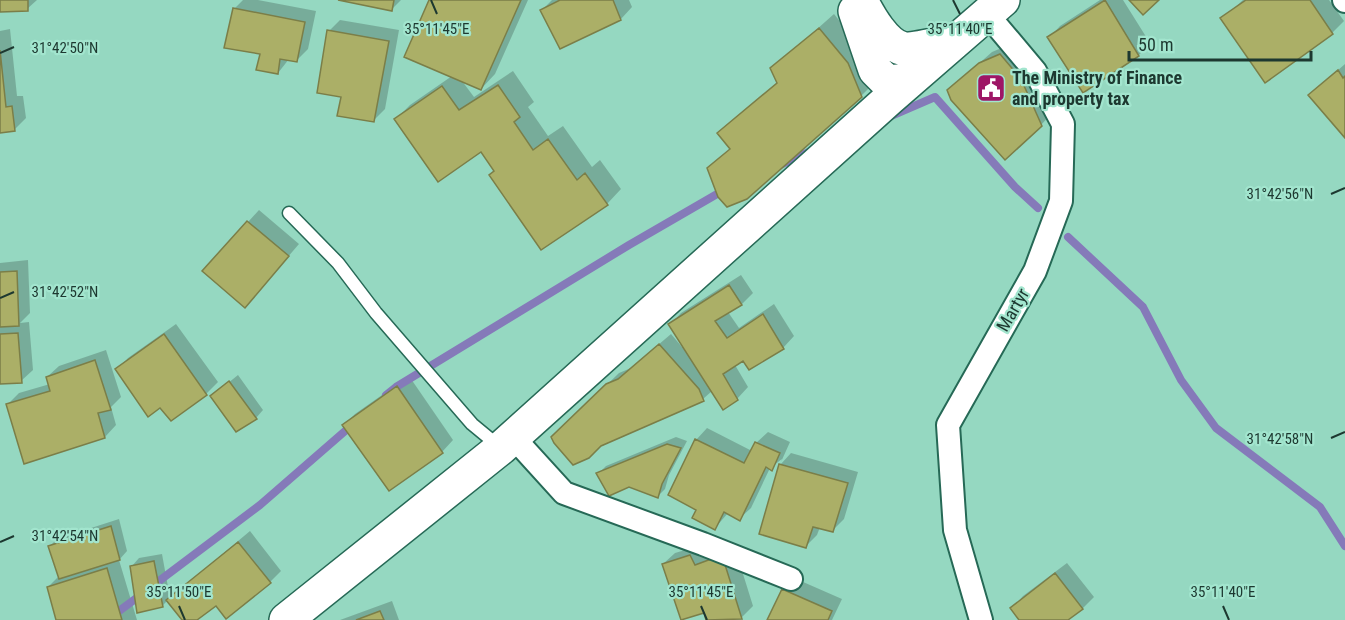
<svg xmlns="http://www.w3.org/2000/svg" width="1345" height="620" font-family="'Roboto Condensed',sans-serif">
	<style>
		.shadow { fill: #0003 }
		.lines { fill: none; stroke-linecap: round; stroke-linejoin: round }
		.stream { stroke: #857ab9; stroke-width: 8 }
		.building { fill: #abaf67; stroke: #7b7e48; stroke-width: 1.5 }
		.lane-casing { stroke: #266956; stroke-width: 15 }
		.street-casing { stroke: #266956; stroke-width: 26 }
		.secondary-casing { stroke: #266956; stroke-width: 36 }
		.lane { stroke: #fff; stroke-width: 12 }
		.street { stroke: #fff; stroke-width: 22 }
		.secondary { stroke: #fff; stroke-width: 33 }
		.ticks { fill: none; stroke: #1d3830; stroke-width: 2 }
		.labels { text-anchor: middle; stroke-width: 4.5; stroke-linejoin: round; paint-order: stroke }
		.poi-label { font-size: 18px; font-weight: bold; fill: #1d3830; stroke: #a2e5ce; text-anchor: start }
		.street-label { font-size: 18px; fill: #1d3830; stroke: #a2e5ce }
		.ticks-label { font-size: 15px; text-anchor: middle; fill: #1d3830; stroke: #a2e5ce; stroke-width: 4.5; stroke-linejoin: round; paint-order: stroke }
	</style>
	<rect width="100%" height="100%" fill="#95d8c1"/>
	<!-- shadow -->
	<path class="shadow" d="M0 0H37L27 9 0 11Z
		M243 0H258L316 11 308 49 297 60 289 59 278 73 261 53 234 9Z
		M345 0H401L391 10Z
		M430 0H528L495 74 481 89 462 81 474 97 513 71 534 102 528 107 548 136 563 126 592 167 600 160 621 189 607 204 496 171 482 150 396 119 410 105 452 76Z
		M552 0H629L632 7 621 19 560 47 542 10Z
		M1100 0H1123L1150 43 1139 55 1084 91 1049 38 1060 26Z
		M1243 0H1329L1344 21 1332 33 1265 81 1222 19Z
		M834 14 862 49 875 82 861 96 709 169 731 148 719 133 778 82 772 69Z
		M340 20 399 30 385 109 374 120 343 95 329 31Z
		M10 29 17 96H23L26 118 14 130 0 131V31Z
		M1011 44 1052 113 1041 125 949 90 992 52Z
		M1345 64V135L1322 84Z
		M259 210 299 244 256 294 248 222Z
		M28 260 30 313 20 323 29 322 33 370 21 381 0 383V263Z
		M741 275 753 293 742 304 728 312 739 328 774 304 794 336 783 348 743 359 735 365 748 387 737 399 712 391 703 399 553 437 619 373 631 368 671 334 682 347 684 346 670 325 681 313Z
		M176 324 218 382 206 394 171 419 161 406 117 370 128 358Z
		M106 350 121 397 111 407 116 425 105 437 25 463 7 405 19 393 50 384 47 377 59 366Z
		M238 375 263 410 256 418 212 396Z
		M409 376 453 440 442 452 344 425 355 414Z
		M707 428 752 451 756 443 768 432 790 442 781 462 782 459 770 468 751 508 739 519 728 513 715 528 698 510 696 440Z
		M676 437 687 441 669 475 665 489 658 496 598 474 606 466Z
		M791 453 858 472 844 519 833 530 820 527 817 535 806 546 780 465Z
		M119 519 127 551 119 560 137 620H58L48 587 59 576 49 547 57 539Z
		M250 531 281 571 270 582 216 604 194 620H184L168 600 162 606 132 566 139 558 162 554 170 598Z
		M702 545H734L753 606 742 617 733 620H708L705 611 682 620 663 564 675 553Z
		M1067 563 1094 597 1083 608 1066 620H1021L1012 608 1023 596Z
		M794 578 842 599 832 620H769L783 590Z
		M392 601 399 620H340Z"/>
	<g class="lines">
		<!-- stream -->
		<path class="stream" d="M891 116 935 97 1015 187 1038 208
			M782 164 809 152
			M1068 237 1143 307 1181 380 1216 428 1320 507 1345 546
			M386 395 396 387 629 245 724 190
			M151 587 260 505 352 425
			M107 620 142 594"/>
	</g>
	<!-- building -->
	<path class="building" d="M0 0H28V11L0 12Z
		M338 0H394L392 11Z
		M429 0H521L481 90 404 57Z
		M560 0H613L621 20 560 49 540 10Z
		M1105 0 1139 56 1083 93 1047 37Z
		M1129 0H1159L1143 15Z
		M1246 0H1310L1333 34 1265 83 1220 18Z
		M233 8 305 22 297 62 280 59 278 74 256 70 260 54 224 48Z
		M819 28 848 63 862 97 747 199 727 207 718 197 707 168 730 149 717 133 777 83 770 68Z
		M327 30 389 41 374 122 337 116 341 97 317 93Z
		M0 50 6 107 12 106 15 131 0 133Z
		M1000 54 1021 79 1042 126 1005 160 951 100 947 90 979 63Z
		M1338 70 1343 78 1345 76V138L1308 95Z
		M498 85 520 117 514 122 533 150 548 139 577 180 585 173 608 205 541 250 489 175 494 171 481 152 438 182 394 119 442 86 459 110Z
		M247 221 289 256 245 308 202 271Z
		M17 271 19 326 0 327V272Z
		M729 285 742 305 715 321 727 338 763 314 784 349 749 370 743 361 723 374 738 400 723 410 668 324Z
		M18 333 22 383 0 384V334Z
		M164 334 207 395 171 421 160 408 148 417 115 369Z
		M659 344 699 389 704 401 601 446 589 458 573 465 554 443 551 437 606 384 618 379Z
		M95 360 111 410 98 413 105 438 24 464 6 404 50 391 46 377Z
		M229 381 257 419 236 432 210 396Z
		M397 386 443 453 389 491 342 425Z
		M695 439 744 463 755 442 780 453 772 471 766 467 740 521 724 512 715 530 692 518 696 510 668 495Z
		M667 444 681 448 662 484 658 498 629 487 609 496 596 473Z
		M779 464 848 483 833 532 813 527 806 548 759 534Z
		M111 526 120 560 59 579 48 546Z
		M238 542 271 583 226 619 216 606 197 620H182L166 600Z
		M690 555 695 565 722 555 742 619 706 620 704 613 681 620 662 564Z
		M154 561 163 607 137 613 130 566Z
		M107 568 122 620H56L47 587Z
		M1055 573 1083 609 1068 620H1019L1010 608Z
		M782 589 832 611 828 620H767Z
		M380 611 384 620H356Z"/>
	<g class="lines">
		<!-- lane casing -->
		<g class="lane-casing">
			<path id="lane" d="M289 213 338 263 376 313 472 424 501 448"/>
		</g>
		<!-- street casing -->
		<g class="street-casing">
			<path id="street" d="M1344 0 1345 1
				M513 437 564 493 703 544 791 579
				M981 620 955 530 948 425 1035 271 1061 201 1063 124 1035 71 987 14"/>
		</g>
		<!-- secondary casing -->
		<g class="secondary-casing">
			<path id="secondary" d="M861 0C869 16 885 45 904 49 913 50 945 42 956 40
				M855 11 875 70 887 82 910 80
				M286 620 501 448 889 99 1003 0"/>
		</g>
		<!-- lane -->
		<use href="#lane" class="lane"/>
		<!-- street -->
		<use href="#street" class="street"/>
		<!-- secondary -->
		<use href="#secondary" class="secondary"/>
	</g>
	<!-- ticks -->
	<path class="ticks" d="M431 0 437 14M953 0 960 14M0 53 14 47M1331 194 1345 188M0 298 14 292M1331 438 1345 432M0 542 14 536M179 606 185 620M701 606 707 620M1223 606 1229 620"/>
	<!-- icons -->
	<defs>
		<g id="civic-square" transform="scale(1.5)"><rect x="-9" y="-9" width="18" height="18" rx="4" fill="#9e1666" stroke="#a2e5ce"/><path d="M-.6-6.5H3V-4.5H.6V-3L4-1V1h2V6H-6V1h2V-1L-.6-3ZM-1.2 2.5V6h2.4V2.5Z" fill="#fff"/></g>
	</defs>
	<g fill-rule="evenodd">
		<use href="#civic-square" x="991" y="88"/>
	</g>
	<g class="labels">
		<!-- poi labels -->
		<g class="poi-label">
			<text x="1012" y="84">The Ministry of Finance<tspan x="1012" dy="21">and property tax</tspan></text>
		</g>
		<!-- street labels -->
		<g class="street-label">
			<text transform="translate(1013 310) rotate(-60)" y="6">Martyr</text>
		</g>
	</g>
	<g class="ticks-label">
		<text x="437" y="34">35°11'45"E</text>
		<text x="960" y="34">35°11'40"E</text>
		<text x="65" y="53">31°42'50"N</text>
		<text x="1280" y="199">31°42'56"N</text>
		<text x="65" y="297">31°42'52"N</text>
		<text x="1280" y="444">31°42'58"N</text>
		<text x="65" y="541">31°42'54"N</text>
		<text x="179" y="597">35°11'50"E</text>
		<text x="701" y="597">35°11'45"E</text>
		<text x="1223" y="597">35°11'40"E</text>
	</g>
	<!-- scale -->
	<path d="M1129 51v9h182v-9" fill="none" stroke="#1d3830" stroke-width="3"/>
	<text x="1138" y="51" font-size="18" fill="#1d3830" stroke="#a2e5ce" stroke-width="4.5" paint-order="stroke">50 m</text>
</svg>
